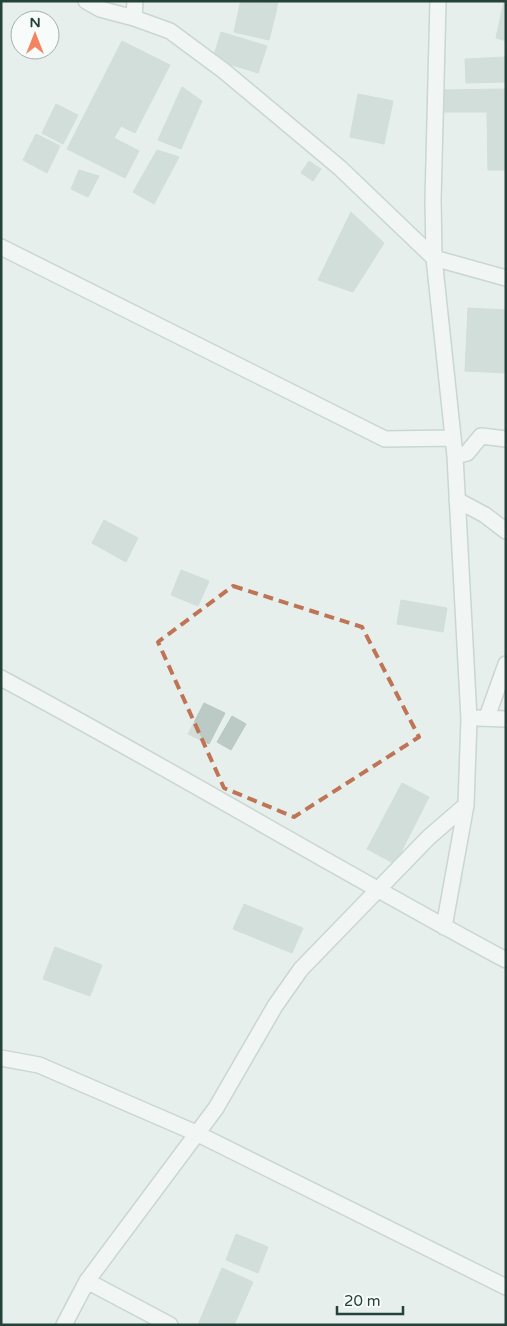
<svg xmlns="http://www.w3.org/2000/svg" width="507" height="1326" font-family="'Varela Round',sans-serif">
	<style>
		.building { fill: #bbcac4; stroke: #b8c9c2 }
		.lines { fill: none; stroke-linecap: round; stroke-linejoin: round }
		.minor-casing { stroke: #a8b8b2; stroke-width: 18 }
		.minor { stroke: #fff; stroke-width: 15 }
		.marked { fill: none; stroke: #c07456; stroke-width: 4; stroke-dasharray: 10 6; stroke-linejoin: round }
	</style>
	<rect width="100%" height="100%" fill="#e6efeb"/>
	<!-- building -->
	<path class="building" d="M241 1H278L276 12 240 4Z
		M504 1H506V41L496 38Z
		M240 4 276 12 269 40 234 32Z
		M221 32 267 46 258 73 213 59Z
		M122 41 170 65 135 133 121 126 114 138 139 151 125 178 67 149Z
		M506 57V82L466 83 465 59Z
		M182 87 202 101 181 149 158 140Z
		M506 89V112H444L443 90Z
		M358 94 393 101 384 144 350 137Z
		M56 104 78 115 63 144 42 133Z
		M506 112V170H488L487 113Z
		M36 134 60 146 47 173 23 160Z
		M157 150 179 157 154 204 133 192Z
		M309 161 321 169 313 181 301 173Z
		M79 170 99 176 88 197 71 189Z
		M351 212 384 243 353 292 318 280Z
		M468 308 506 310V373L465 371Z
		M104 520 138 538 126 562 92 543Z
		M181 570 209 581 198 606 171 595Z
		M401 600 447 608 443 632 397 624Z
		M204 703 225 713 209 744 188 734Z
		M232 716 246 724 231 750 217 742Z
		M402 783 429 797 395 864 367 849Z
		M244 904 303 928 292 953 233 929Z
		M55 947 102 965 90 996 43 979Z
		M236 1234 268 1247 258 1273 226 1260Z
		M222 1268 253 1282 234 1325H198Z"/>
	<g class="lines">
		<!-- minor casing -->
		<g class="minor-casing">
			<path id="minor" d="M86 1 100 9 134 18 170 31 224 71 340 168 434 258 506 278
				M438 1 433 200 434 258 455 456 469 719 466 805 444 927
				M134 18 135 1
				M1 247 385 439 453 438
				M455 456 467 453 481 436 506 439
				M457 500 485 515 506 531
				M1 678C171 769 336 869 506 960
				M487 717 506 664
				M478 718 506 719
				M1 1058 39 1065 196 1133 506 1287
				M87 1281 170 1325
				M64 1325 87 1281 216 1108 275 1006 301 969 429 837 466 805"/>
		</g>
		<!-- minor -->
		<use href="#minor" class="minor"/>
	</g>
	<!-- marked area -->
	<path d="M0 0H507V1326H0ZM233 586 362 627 419 737 294 817 224 788 158 642Z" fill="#e6efeb" fill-opacity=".55" fill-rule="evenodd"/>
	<path class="marked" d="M233 586 362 627 419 737 294 817 224 788 158 642Z"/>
	<!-- border -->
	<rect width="507" height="1326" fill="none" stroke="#24423a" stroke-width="5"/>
	<!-- north arrow -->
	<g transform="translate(35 35)"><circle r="24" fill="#f7fbf9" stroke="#a3b1ad"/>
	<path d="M0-4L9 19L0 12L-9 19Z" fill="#f4845f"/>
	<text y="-8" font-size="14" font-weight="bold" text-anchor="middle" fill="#24423a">N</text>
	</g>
	<!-- scale -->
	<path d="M337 1306v8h66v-8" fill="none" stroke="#24423a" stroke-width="2.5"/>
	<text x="344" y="1306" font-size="15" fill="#24423a" stroke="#f7fbf9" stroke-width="4" paint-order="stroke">20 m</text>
</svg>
